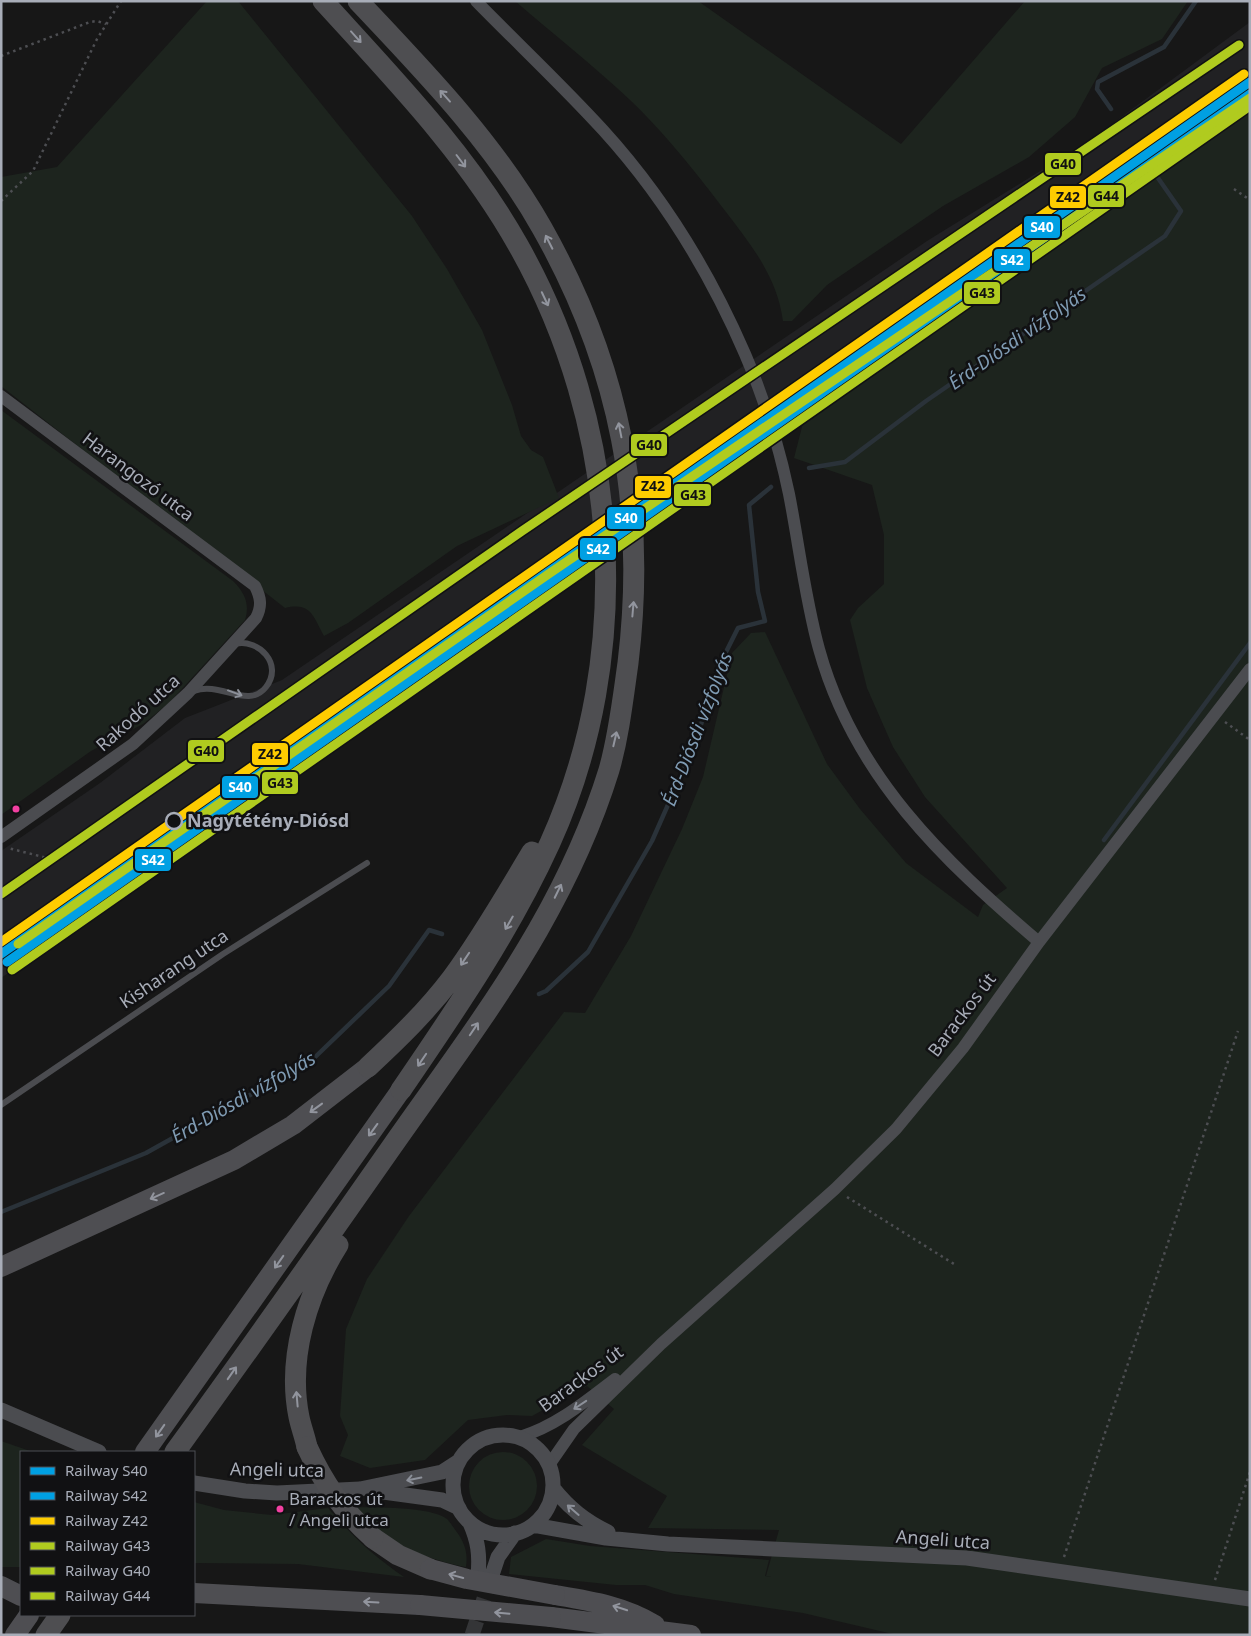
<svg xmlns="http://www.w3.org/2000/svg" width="1251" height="1636" font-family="'Noto Sans',sans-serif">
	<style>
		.built { fill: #212123 }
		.green { fill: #1d241e }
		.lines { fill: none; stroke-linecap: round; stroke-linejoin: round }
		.stream { stroke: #2a3239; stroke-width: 4.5 }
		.tertiary-tunnel { stroke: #343537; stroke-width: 15; stroke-dasharray: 15 8; stroke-linecap: butt }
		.path { stroke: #4d4e52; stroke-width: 2.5; stroke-dasharray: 2.5 4; stroke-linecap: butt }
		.service { stroke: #4b4c50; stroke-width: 6 }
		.minor { stroke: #4b4c50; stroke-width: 12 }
		.tertiary { stroke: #4b4c50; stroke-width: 15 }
		.trunk { stroke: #4e4e52; stroke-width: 20 }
		.motorway { stroke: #4e4e51; stroke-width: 21 }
		.trunk-bridge { stroke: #4e4e52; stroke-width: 20 }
		.motorway-bridge { stroke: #4e4e51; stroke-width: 21 }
		.rail-1-casing { stroke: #111113; stroke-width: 12 }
		.rail-2-casing { stroke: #111113; stroke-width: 12 }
		.rail-3-casing { stroke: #111113; stroke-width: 12 }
		.rail-4-casing { stroke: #111113; stroke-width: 12 }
		.rail-5-casing { stroke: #111113; stroke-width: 12 }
		.rail-6-casing { stroke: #111113; stroke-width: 12 }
		.rail-1 { stroke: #00a0e3; stroke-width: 9 }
		.rail-2 { stroke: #00a0e3; stroke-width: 9 }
		.rail-3 { stroke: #fecc00; stroke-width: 9 }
		.rail-4 { stroke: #b0cb1f; stroke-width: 9 }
		.rail-5 { stroke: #b0cb1f; stroke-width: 9 }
		.rail-6 { stroke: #b0cb1f; stroke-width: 9 }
		.oneway { stroke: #92959e }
		.oneway2 { stroke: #8c9099 }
		.bus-dot { fill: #f240a1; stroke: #111113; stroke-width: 2 }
		.stop-dot { fill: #111113; stroke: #a8adb8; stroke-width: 2.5 }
		.labels { text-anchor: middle; stroke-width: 5; stroke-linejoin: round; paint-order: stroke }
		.bus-label { font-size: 17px; fill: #a8adb8; stroke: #111113; text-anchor: start }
		.street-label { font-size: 18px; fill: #a8adb8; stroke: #111113 }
		.stop-label { font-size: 18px; font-weight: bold; fill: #a8adb8; stroke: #111113; text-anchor: start }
		.water-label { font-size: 19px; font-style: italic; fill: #7f9bb3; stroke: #111113 }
		.line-badge { stroke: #111113; stroke-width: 2 }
		.badge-label { font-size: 14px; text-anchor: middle; font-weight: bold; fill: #fff }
		.pale-badge-label { font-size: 14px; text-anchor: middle; font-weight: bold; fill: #111 }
	</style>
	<rect width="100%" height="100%" fill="#171717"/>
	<!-- built -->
	<path class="built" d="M1250 22V108L1203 146 1 978V851L100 783 185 718 282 680 927 241 1089 141Z"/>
	<!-- green -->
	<path class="green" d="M207 1H238L412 216 447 269 482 330 512 405 521 436 531 450 543 457 559 498 457 546 348 623 324 636C313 616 311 602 285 608L1 386V177L57 167Z
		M515 1H698L901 144 1025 1H1188L1162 39 1102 68 1075 117 1029 157 943 206 827 285 792 321H783C777 277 752 246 726 212 698 175 663 131 630 100 593 65 553 34 515 1Z
		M1250 108V1635H897L803 1613 674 1594 645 1585H616L509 1574 511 1557 546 1539 590 1546 769 1560 765 1576 771 1577 766 1576 779 1530 648 1528 667 1496 582 1445 614 1409 587 1386 532 1416 507 1415 468 1420 425 1460 370 1468 340 1456 348 1435 340 1416 346 1329 367 1279 409 1216 564 1012 585 1013 631 936 682 829 703 777 732 653 751 633 765 632 827 764 860 809 906 863 978 917 983 905 1007 888 925 797 893 747 867 688 850 620 858 608 884 584V535L872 485 794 458 803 423 1203 146Z
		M1 410 233 581C245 593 250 604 245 620L169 703 143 724 91 751 1 815Z
		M1 1441 33 1452H21V1567H1Z
		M469 1486a34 34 0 1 1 68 0a34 34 0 1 1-68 0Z
		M194 1502 224 1510 272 1515 328 1508C353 1537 372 1555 404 1577L298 1564 194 1563Z
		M354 1507C375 1508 430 1506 447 1519 450 1522 453 1527 456 1531 465 1543 468 1553 466 1567 437 1562 403 1549 379 1532 370 1525 362 1515 354 1507Z"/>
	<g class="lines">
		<!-- stream -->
		<path class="stream" d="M1111 109 1097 89 1098 82 1164 47 1196 1
			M809 468 845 462 926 401 1165 236 1181 211 1158 178
			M1104 840 1250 643
			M539 994 546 991 588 952 652 841 694 746 722 660 738 628 765 621 758 592 749 505 771 487
			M1 1212 146 1153 311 1061 389 986 429 930 442 934"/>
		<!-- tertiary-tunnel -->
		<path class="tertiary-tunnel" d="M472 1635 491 1578"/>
		<!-- path -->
		<path class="path" d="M1 56 90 22 97 21 106 24
			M1234 189 1250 200
			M1 201 33 171 97 39 121 1
			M1225 722 1250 740
			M47 858 80 836
			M103 869 135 847
			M1 890 47 858 8 848
			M847 1197 954 1264
			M1064 1557 1238 1031
			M1215 1580 1250 1472"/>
		<!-- service -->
		<path class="service" d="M194 691C221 681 248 710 266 687 284 664 258 638 235 644
			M1 1105 223 954 367 863"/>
		<!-- minor -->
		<path class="minor" d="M476 1C518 44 563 86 603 130 663 196 710 273 745 354 764 398 779 446 789 494 799 545 805 598 819 649 854 776 943 860 1039 942
			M1 396 255 586C261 598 262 606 256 618L188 693 133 744 1 837
			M520 1437C556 1426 585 1402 615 1379
			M549 1465 574 1429 661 1344 835 1189 896 1129 963 1048 1039 942 1250 669"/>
		<!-- tertiary -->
		<path class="tertiary" d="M1 1410 99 1452
			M453 1485a50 50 0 1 1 100 0a50 50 0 1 1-100 0Z
			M194 1483 245 1491 277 1493 360 1489 442 1472 459 1461
			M553 1488C569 1508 585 1521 608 1532
			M376 1491 442 1500 459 1508
			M470 1523C478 1541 480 1555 478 1575
			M533 1525 606 1538 668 1544 967 1558 1250 1599
			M491 1578 498 1557 515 1533"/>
		<!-- trunk -->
		<path class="trunk" d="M1 1267 234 1160 293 1125 368 1067
			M145 1452 401 1090
			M1 1586 21 1596
			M194 1593 420 1605
			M555 1595C591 1601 624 1606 655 1625
			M551 1617 691 1635
			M15 1635 29 1615"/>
		<!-- motorway -->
		<path class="motorway" d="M323 1C393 78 467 154 518 245 620 425 636 653 550 843 510 931 455 1011 401 1090
			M368 1067C398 1039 427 1011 452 978 481 939 506 895 532 852
			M307 1447C305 1437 301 1427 299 1417 287 1358 307 1294 338 1245
			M175 1452C249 1350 321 1248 393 1145 442 1075 495 1005 538 930 566 881 592 825 609 770 619 735 623 698 628 663 647 506 620 366 542 228 494 143 425 72 358 1
			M373 1538 398 1555 430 1569
			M46 1635 60 1615"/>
		<!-- trunk-bridge -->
		<path class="trunk-bridge" d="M430 1569 467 1579 555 1595
			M420 1605 551 1617"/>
		<!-- motorway-bridge -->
		<path class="motorway-bridge" d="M307 1447C324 1484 342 1510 373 1538"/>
		<!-- rail-1 casing -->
		<g class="rail-1-casing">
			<path id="rail-1" d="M1 954 1250 82"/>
		</g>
		<!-- rail-2 casing -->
		<g class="rail-2-casing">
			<path id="rail-2" d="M7 962 1250 94"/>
		</g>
		<!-- rail-3 casing -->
		<g class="rail-3-casing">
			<path id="rail-3" d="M1 942 1244 74"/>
		</g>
		<!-- rail-4 casing -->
		<g class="rail-4-casing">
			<path id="rail-4" d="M12 970 1250 106"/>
		</g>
		<!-- rail-5 casing -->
		<g class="rail-5-casing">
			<path id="rail-5" d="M1 894 522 531 1239 45"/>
		</g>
		<!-- rail-6 casing -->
		<g class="rail-6-casing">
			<path id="rail-6" d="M18 944 550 573 1250 98"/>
		</g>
		<!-- rail-1 -->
		<use href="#rail-1" class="rail-1"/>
		<!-- rail-2 -->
		<use href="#rail-2" class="rail-2"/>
		<!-- rail-3 -->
		<use href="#rail-3" class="rail-3"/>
		<!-- rail-4 -->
		<use href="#rail-4" class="rail-4"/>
		<!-- rail-5 -->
		<use href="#rail-5" class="rail-5"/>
		<!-- rail-6 -->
		<use href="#rail-6" class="rail-6"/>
	</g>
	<!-- one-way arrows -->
	<defs><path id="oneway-shaft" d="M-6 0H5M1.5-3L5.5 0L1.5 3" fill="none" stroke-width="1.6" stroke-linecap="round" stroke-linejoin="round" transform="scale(1.25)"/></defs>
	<g class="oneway">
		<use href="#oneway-shaft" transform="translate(356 37) rotate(48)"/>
		<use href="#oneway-shaft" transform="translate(445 96) rotate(-132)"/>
		<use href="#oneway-shaft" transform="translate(461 161) rotate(53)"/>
		<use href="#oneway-shaft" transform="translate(549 242) rotate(-117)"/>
		<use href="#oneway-shaft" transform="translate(545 299) rotate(65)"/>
		<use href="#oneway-shaft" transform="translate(620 430) rotate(-101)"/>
		<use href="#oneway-shaft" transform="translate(633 609) rotate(-85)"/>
		<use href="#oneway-shaft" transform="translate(615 739) rotate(-77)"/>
		<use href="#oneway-shaft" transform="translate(558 891) rotate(-64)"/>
		<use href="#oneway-shaft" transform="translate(509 923) rotate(120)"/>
		<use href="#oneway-shaft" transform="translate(465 959) rotate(124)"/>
		<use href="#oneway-shaft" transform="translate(474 1029) rotate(-56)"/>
		<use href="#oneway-shaft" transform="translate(422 1060) rotate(124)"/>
		<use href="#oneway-shaft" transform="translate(316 1108) rotate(144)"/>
		<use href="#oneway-shaft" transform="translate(373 1130) rotate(126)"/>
		<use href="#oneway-shaft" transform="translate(157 1196) rotate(156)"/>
		<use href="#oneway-shaft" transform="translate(279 1262) rotate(125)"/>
		<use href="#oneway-shaft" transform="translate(232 1373) rotate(-55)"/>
		<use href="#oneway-shaft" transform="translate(297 1399) rotate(-95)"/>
		<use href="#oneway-shaft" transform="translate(160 1431) rotate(125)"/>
		<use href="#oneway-shaft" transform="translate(456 1576) rotate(-165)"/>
		<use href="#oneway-shaft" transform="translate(371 1602) rotate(-177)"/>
		<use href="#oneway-shaft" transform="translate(620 1608) rotate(-162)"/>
		<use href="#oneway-shaft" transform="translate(502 1613) rotate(-175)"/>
	</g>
	<g class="oneway2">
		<use href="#oneway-shaft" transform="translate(235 693) rotate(20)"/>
		<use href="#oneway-shaft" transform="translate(580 1405) rotate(146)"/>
		<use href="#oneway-shaft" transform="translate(414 1479) rotate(169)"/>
		<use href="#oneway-shaft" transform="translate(573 1510) rotate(-139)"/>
	</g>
	<!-- markers -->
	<g class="bus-dot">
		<circle cx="16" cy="809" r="4.5"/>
		<circle cx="280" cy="1509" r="4.5"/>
	</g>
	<circle class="stop-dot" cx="174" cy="821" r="8"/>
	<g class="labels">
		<!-- bus labels -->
		<g class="bus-label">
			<text x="289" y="1505">Barackos út<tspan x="289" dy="21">/ Angeli utca</tspan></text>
		</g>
		<!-- street labels -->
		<g class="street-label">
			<text transform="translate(138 477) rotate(37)" y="6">Harangozó utca</text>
			<text transform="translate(138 713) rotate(-42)" y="6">Rakodó utca</text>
			<text transform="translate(174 969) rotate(-34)" y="6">Kisharang utca</text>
			<text transform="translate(962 1015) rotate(-53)" y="6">Barackos út</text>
			<text transform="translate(581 1379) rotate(-36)" y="6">Barackos út</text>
			<text transform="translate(277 1470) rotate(1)" y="6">Angeli utca</text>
			<text transform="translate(943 1540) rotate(4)" y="6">Angeli utca</text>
		</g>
		<!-- stop labels -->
		<g class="stop-label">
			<text x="187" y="827">Nagytétény-Diósd</text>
		</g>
		<!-- water labels -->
		<g class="water-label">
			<text transform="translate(1017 338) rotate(-35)" y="7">Érd-Diósdi vízfolyás</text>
			<text transform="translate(697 729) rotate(-69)" y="7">Érd-Diósdi vízfolyás</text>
			<text transform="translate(243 1097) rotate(-30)" y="7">Érd-Diósdi vízfolyás</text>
		</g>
	</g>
	<g class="line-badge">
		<rect x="1044" y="152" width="38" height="24" rx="5" fill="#b0cb1f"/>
		<rect x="1087" y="184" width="38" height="24" rx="5" fill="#b0cb1f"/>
		<rect x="1049" y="185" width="38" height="24" rx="5" fill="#fecc00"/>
		<rect x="1023" y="215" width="38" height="24" rx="5" fill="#00a0e3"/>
		<rect x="993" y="248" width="38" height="24" rx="5" fill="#00a0e3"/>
		<rect x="963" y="281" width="38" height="24" rx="5" fill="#b0cb1f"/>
		<rect x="630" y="433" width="38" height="24" rx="5" fill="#b0cb1f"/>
		<rect x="634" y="475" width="38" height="24" rx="5" fill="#fecc00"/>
		<rect x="673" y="483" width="39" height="24" rx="5" fill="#b0cb1f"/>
		<rect x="606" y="506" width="39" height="24" rx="5" fill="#00a0e3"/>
		<rect x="579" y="537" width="38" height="24" rx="5" fill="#00a0e3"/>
		<rect x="187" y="739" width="38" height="24" rx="5" fill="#b0cb1f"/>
		<rect x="251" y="742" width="38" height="24" rx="5" fill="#fecc00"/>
		<rect x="261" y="771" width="38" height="24" rx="5" fill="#b0cb1f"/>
		<rect x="221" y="775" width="38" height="24" rx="5" fill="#00a0e3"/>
		<rect x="134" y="848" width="38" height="24" rx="5" fill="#00a0e3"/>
	</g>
	<g class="badge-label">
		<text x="1042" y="232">S40</text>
		<text x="1012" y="265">S42</text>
		<text x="626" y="523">S40</text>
		<text x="598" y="554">S42</text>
		<text x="240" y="792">S40</text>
		<text x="153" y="865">S42</text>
	</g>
	<g class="pale-badge-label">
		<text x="1063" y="169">G40</text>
		<text x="1106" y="201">G44</text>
		<text x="1068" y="202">Z42</text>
		<text x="982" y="298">G43</text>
		<text x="649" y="450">G40</text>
		<text x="653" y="491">Z42</text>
		<text x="693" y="500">G43</text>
		<text x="206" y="756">G40</text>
		<text x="270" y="759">Z42</text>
		<text x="280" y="788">G43</text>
	</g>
	<!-- border -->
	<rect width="1251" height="1636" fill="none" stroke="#a8adb8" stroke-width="5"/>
	<!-- legend -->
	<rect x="20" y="1451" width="175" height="165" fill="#111113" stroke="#4d4f55"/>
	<rect x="30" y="1467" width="25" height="8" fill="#00a0e3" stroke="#4d4f55"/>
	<text x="65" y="1476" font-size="15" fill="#a8adb8">Railway S40</text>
	<rect x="30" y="1492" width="25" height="8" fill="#00a0e3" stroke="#4d4f55"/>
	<text x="65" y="1501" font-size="15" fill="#a8adb8">Railway S42</text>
	<rect x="30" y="1517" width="25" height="8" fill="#fecc00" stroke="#4d4f55"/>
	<text x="65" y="1526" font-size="15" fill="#a8adb8">Railway Z42</text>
	<rect x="30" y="1542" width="25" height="8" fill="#b0cb1f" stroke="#4d4f55"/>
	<text x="65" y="1551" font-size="15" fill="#a8adb8">Railway G43</text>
	<rect x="30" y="1567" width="25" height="8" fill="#b0cb1f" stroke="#4d4f55"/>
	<text x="65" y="1576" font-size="15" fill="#a8adb8">Railway G40</text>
	<rect x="30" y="1592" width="25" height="8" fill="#b0cb1f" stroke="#4d4f55"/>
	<text x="65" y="1601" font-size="15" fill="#a8adb8">Railway G44</text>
</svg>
